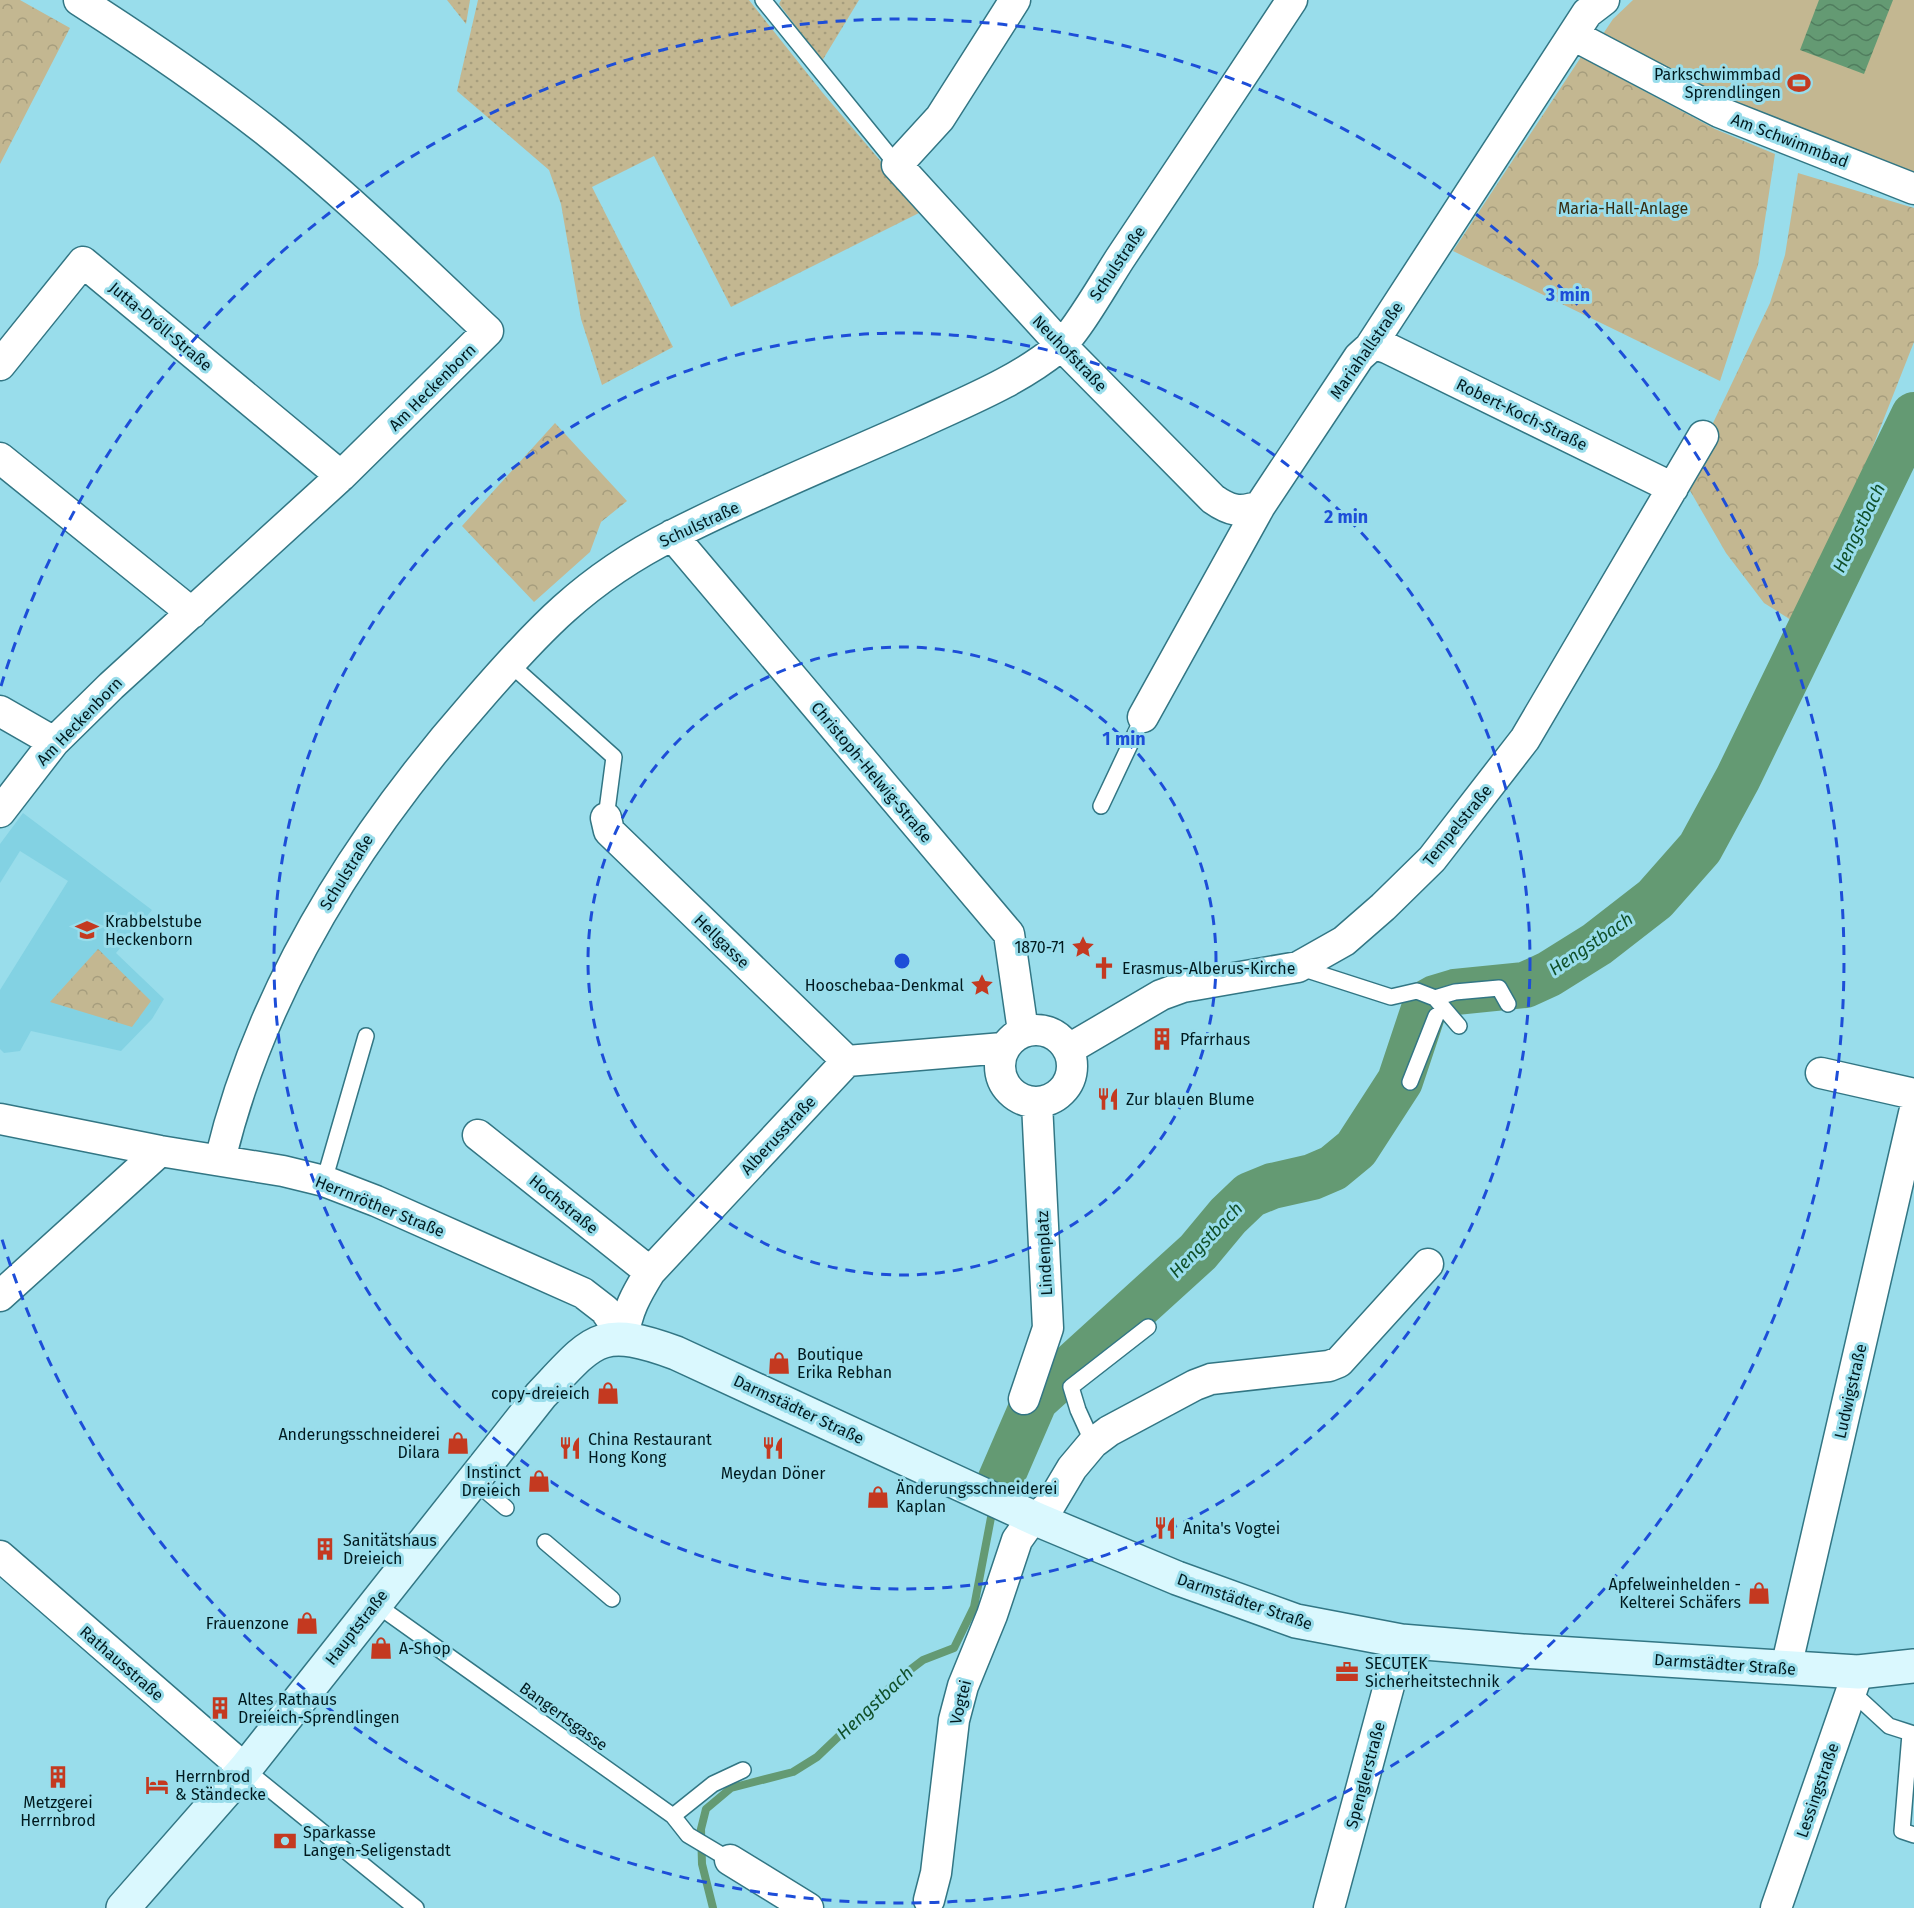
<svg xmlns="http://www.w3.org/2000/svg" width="1914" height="1908" font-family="'Fira Sans',sans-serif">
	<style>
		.built { fill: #83d2e3 }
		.grass { fill: url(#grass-dots) }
		.park { fill: url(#park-crowns) }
		.pitch { fill: #c3b791 }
		.water { fill: url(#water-waves) }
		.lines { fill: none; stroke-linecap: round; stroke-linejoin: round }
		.stream { stroke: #649a73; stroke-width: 8 }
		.river { stroke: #649a73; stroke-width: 46 }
		.lane-casing { stroke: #327684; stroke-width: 18 }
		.street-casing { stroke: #327684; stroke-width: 33 }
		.secondary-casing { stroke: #327684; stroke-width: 36 }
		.lane { stroke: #fff; stroke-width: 15 }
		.street { stroke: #fff; stroke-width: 30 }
		.secondary { stroke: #daf8fe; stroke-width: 33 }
		.ring { fill: none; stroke: #1d4ed8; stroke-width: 3; stroke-dasharray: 10 8 }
		.labels { text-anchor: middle; stroke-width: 6; stroke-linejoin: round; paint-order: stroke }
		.poi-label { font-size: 16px; fill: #001a1f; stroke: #99ddeb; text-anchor: start }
		.street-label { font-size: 16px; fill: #001a1f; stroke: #99ddeb }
		.park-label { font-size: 16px; fill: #362d11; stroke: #99ddeb }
		.water-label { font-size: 18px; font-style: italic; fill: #10502a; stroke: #99ddeb }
		.centre { fill: #1d4ed8; stroke: #99ddeb; stroke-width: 3 }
		.ring-label { font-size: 18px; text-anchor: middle; font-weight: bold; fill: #1d4ed8; stroke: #99ddeb; stroke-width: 6; stroke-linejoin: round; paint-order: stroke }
	</style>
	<defs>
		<pattern id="grass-dots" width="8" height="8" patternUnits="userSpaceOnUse" patternTransform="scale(1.5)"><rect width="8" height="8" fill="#c3b791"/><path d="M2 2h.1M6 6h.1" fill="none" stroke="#a69d7d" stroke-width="1.8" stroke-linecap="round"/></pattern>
		<pattern id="park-crowns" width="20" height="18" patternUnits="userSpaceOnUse" patternTransform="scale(1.5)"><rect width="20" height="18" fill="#c3b791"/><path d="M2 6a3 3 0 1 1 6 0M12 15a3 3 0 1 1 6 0" fill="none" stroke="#a69d7d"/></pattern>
		<pattern id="water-waves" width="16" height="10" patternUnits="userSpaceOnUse" patternTransform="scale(1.5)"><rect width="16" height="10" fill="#649a73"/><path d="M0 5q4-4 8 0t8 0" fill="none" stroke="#507d5e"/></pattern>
	</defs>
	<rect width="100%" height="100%" fill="#99ddeb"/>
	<!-- built -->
	<path class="built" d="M23 813 152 910 116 953 164 999 152 1019 121 1051 31 1031 20 1051 4 1053 0 1049V990L68 881 20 851 0 883V844Z"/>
	<!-- grass -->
	<path class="grass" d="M447 0H470L466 24Z
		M478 0H749L822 92 923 211 731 307 654 156 592 187 673 347 602 385 581 319 561 204 549 170 457 91Z
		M781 0H859L822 61 779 4Z"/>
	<!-- park -->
	<path class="park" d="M0 0H20L70 28 0 164Z
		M1581 57 1715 129 1775 154 1758 265 1720 381 1453 251Z
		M1798 173 1914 208V342L1802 627 1764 603 1726 553 1685 482 1770 303 1785 255Z
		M555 423 627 501 601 522 590 552 534 602 462 526Z
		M98 949 151 1001 132 1027 50 1002Z"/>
	<!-- pitch -->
	<path class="pitch" d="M1633 0H1914V176L1754 112 1599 40 1613 19Z"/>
	<!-- water -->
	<path class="water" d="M1819 0H1893L1864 74 1800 50Z"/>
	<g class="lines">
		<!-- stream -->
		<path class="stream" d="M713 1908 702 1864 701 1829 706 1809 731 1788 793 1772 817 1757 902 1676 923 1660 954 1648 974 1607 993 1507"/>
		<!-- river -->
		<path class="river" d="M1000 1481 1035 1400 1198 1252 1228 1216 1250 1195 1272 1186 1312 1177 1333 1168 1356 1149 1400 1081 1426 1003 1435 998 1455 992 1525 985 1549 974 1597 944 1655 899 1700 848 1738 778 1914 415"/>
		<!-- lane casing -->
		<g class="lane-casing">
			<path id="lane" d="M763 0 897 165
				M509 663 614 757 606 818
				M1101 806 1143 717
				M1298 967 1391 997 1417 991 1435 998 1459 1026
				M1435 998 1455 992 1499 988 1508 1004
				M1410 1082 1436 1016
				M324 1181 366 1036
				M1093 1443 1078 1410 1071 1387 1148 1327
				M473 1480 506 1508
				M545 1542 612 1599
				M374 1603 673 1816 688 1835 730 1860
				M1851 1691 1889 1726 1914 1734
				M1910 1734 1902 1831 1914 1835
				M245 1769 416 1908
				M673 1816 713 1784 743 1770"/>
		</g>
		<!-- street casing -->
		<g class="street-casing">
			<path id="street" d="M1015 0 940 118 897 165 1062 346 1213 499C1230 511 1240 513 1260 506
				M1573 35 1719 112 1914 189
				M1370 347 1378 345 1387 348 1673 488
				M0 365 83 262 341 476
				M0 458 192 613
				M672 535 1009 934 1023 1031
				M0 711 54 742
				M1143 717 1260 506 1359 357 1370 347 1587 13 1604 0
				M0 812 54 742 111 686 341 476 488 331C416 263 343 192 265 130 205 83 143 41 79 0
				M606 818 609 831 847 1061
				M1000 1066a36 36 0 1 1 72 0a36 36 0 1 1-72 0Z
				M1069 1049 1161 995 1183 987 1298 967 1344 941 1383 907 1432 859 1525 739 1703 436
				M1821 1073 1914 1094
				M0 1119 160 1151 283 1171 324 1181 376 1201 583 1293 605 1310 624 1337
				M478 1135 650 1272
				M220 1160C261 988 358 836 474 704 537 631 585 579 673 535 753 494 838 460 920 423 967 401 1018 381 1058 348 1076 334 1108 276 1123 254 1180 169 1236 85 1292 0
				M0 1296 160 1151
				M624 1337C626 1312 637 1293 650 1272L847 1061 1003 1048
				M1024 1399 1048 1328 1037 1103
				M0 1556 245 1769
				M1786 1668 1914 1113
				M730 1860 808 1908
				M929 1900 936 1873 954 1720 963 1686 992 1615 1017 1540 1027 1526 1050 1505 1072 1468 1093 1443 1109 1431 1195 1385 1211 1379 1329 1366 1339 1362 1428 1264
				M1329 1908 1401 1641
				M1776 1908 1858 1672"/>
		</g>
		<!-- secondary casing -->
		<g class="secondary-casing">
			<path id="secondary" d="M123 1908 245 1769 541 1395C594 1339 599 1325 676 1353L1036 1519 1177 1578 1296 1621 1401 1641 1522 1651 1858 1672 1914 1666"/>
		</g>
		<!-- lane -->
		<use href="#lane" class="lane"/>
		<!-- street -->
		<use href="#street" class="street"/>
		<!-- secondary -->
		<use href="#secondary" class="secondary"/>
	</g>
	<!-- distance rings -->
	<g class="ring">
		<circle cx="902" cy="961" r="314"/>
		<circle cx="902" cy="961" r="628"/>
		<path d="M1 686A942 942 0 1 1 1 1236"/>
	</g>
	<!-- icons -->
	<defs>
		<g id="stadium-bare" transform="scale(1.8)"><path d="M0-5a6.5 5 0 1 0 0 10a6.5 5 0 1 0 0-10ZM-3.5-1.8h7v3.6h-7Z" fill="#c43920" stroke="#99ddeb" stroke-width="2.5" paint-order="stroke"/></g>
		<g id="school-bare" transform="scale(1.8)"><path d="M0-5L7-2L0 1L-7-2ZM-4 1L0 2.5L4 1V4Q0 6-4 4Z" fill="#c43920" stroke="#99ddeb" stroke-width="2.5" paint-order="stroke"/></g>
		<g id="sight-bare" transform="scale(1.8)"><path d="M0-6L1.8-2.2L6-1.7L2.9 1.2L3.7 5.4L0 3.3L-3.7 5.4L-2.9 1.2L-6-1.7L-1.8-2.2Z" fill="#c43920" stroke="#99ddeb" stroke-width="2.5" paint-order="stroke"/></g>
		<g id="church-bare" transform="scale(1.8)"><path d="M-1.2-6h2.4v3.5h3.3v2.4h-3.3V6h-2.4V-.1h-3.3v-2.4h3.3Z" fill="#c43920" stroke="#99ddeb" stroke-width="2.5" paint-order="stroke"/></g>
		<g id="building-bare" transform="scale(1.8)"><path d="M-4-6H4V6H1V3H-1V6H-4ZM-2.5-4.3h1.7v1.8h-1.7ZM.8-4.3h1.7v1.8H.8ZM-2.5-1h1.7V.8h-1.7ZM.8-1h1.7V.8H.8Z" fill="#c43920" stroke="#99ddeb" stroke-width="2.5" paint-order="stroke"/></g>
		<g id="restaurant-bare" transform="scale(1.8)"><path d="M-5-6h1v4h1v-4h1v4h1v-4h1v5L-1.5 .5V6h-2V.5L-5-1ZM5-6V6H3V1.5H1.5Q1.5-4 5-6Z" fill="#c43920" stroke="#99ddeb" stroke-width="2.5" paint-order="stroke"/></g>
		<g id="shop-bare" transform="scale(1.8)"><path d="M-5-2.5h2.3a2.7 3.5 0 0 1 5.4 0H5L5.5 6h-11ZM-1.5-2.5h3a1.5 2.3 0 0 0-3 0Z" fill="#c43920" stroke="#99ddeb" stroke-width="2.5" paint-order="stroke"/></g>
		<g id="office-bare" transform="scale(1.8)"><path d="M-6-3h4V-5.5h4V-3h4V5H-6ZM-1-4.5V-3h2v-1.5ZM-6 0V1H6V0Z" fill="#c43920" stroke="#99ddeb" stroke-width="2.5" paint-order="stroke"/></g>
		<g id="hotel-bare" transform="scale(1.8)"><path d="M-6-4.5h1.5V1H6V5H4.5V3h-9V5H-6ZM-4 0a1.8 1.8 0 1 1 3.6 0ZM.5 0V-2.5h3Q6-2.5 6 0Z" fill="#c43920" stroke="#99ddeb" stroke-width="2.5" paint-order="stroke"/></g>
		<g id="bank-bare" transform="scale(1.8)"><path d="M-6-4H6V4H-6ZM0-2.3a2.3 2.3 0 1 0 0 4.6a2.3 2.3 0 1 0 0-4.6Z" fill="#c43920" stroke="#99ddeb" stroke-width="2.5" paint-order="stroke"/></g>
	</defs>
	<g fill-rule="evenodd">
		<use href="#stadium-bare" x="1799" y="83"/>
		<use href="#school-bare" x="87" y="930"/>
		<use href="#sight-bare" x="1083" y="947"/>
		<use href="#church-bare" x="1104" y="968"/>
		<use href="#sight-bare" x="982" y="985"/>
		<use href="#building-bare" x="1162" y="1039"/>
		<use href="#restaurant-bare" x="1108" y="1099"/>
		<use href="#shop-bare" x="779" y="1363"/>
		<use href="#shop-bare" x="608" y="1393"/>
		<use href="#shop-bare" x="458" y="1443"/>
		<use href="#restaurant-bare" x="570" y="1448"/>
		<use href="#restaurant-bare" x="773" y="1448"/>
		<use href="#shop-bare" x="539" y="1481"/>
		<use href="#shop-bare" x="878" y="1497"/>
		<use href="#restaurant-bare" x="1165" y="1528"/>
		<use href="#building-bare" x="325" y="1549"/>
		<use href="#shop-bare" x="1759" y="1593"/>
		<use href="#shop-bare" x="307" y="1623"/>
		<use href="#shop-bare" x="381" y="1648"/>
		<use href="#office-bare" x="1347" y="1672"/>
		<use href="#building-bare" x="220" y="1708"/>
		<use href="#building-bare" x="58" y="1777"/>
		<use href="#hotel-bare" x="157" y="1785"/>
		<use href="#bank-bare" x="285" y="1841"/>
	</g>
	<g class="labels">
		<!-- poi labels -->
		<g class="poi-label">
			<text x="1781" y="80" text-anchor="end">Parkschwimmbad<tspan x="1781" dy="18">Sprendlingen</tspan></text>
			<text x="105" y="927">Krabbelstube<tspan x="105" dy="18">Heckenborn</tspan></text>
			<text x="1065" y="953" text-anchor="end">1870-71</text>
			<text x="1122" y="974">Erasmus-Alberus-Kirche</text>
			<text x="964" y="991" text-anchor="end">Hooschebaa-Denkmal</text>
			<text x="1180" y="1045">Pfarrhaus</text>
			<text x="1126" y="1105">Zur blauen Blume</text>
			<text x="797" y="1360">Boutique<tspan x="797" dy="18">Erika Rebhan</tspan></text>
			<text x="590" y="1399" text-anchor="end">copy-dreieich</text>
			<text x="440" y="1440" text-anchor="end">Anderungsschneiderei<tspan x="440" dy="18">Dilara</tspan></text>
			<text x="588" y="1445">China Restaurant<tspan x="588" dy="18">Hong Kong</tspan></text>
			<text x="521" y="1478" text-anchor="end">Instinct<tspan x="521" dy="18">Dreieich</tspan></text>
			<text x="773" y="1479" text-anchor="middle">Meydan Döner</text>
			<text x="896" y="1494">Änderungsschneiderei<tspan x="896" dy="18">Kaplan</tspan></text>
			<text x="1183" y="1534">Anita's Vogtei</text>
			<text x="343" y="1546">Sanitätshaus<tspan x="343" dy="18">Dreieich</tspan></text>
			<text x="1741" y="1590" text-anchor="end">Apfelweinhelden -<tspan x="1741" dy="18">Kelterei Schäfers</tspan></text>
			<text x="289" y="1629" text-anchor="end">Frauenzone</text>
			<text x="399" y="1654">A-Shop</text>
			<text x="1365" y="1669">SECUTEK<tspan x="1365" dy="18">Sicherheitstechnik</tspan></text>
			<text x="238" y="1705">Altes Rathaus<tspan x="238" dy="18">Dreieich-Sprendlingen</tspan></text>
			<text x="175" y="1782">Herrnbrod<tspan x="175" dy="18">&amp; Ständecke</tspan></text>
			<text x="58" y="1808" text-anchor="middle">Metzgerei<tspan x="58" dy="18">Herrnbrod</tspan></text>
			<text x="303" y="1838">Sparkasse<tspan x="303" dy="18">Langen-Seligenstadt</tspan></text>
		</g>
		<!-- street labels -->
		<g class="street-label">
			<text transform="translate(1790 140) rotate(21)" y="6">Am Schwimmbad</text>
			<text transform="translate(1117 263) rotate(-56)" y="6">Schulstraße</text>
			<text transform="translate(161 326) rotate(40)" y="6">Jutta-Dröll-Straße</text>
			<text transform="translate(1366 350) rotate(-55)" y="6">Mariahallstraße</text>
			<text transform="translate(1070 353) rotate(46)" y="6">Neuhofstraße</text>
			<text transform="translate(432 387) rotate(-45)" y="6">Am Heckenborn</text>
			<text transform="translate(1522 414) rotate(26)" y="6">Robert-Koch-Straße</text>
			<text transform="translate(699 524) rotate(-25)" y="6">Schulstraße</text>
			<text transform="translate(79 721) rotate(-46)" y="6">Am Heckenborn</text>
			<text transform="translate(872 772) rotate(50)" y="6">Christoph-Helwig-Straße</text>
			<text transform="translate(1457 825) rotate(-51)" y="6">Tempelstraße</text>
			<text transform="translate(346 872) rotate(-58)" y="6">Schulstraße</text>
			<text transform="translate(722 941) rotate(44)" y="6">Hellgasse</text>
			<text transform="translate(778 1135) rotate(-47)" y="6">Alberusstraße</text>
			<text transform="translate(564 1204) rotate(39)" y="6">Hochstraße</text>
			<text transform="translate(380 1206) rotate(22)" y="6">Herrnröther Straße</text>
			<text transform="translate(1044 1253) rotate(-93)" y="6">Lindenplatz</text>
			<text transform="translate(1850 1391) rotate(-77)" y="6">Ludwigstraße</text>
			<text transform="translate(799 1409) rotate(25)" y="6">Darmstädter Straße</text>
			<text transform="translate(1245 1601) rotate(19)" y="6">Darmstädter Straße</text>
			<text transform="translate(356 1627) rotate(-52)" y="6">Hauptstraße</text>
			<text transform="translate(122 1663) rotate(41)" y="6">Rathausstraße</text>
			<text transform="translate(1725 1664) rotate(4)" y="6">Darmstädter Straße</text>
			<text transform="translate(960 1702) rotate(-76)" y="6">Vogtei</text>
			<text transform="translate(564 1716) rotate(36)" y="6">Bangertsgasse</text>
			<text transform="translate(1365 1775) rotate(-75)" y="6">Spenglerstraße</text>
			<text transform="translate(1817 1790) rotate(-71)" y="6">Lessingstraße</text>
		</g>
		<!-- park labels -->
		<g class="park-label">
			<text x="1623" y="214">Maria-Hall-Anlage</text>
		</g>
		<!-- water labels -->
		<g class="water-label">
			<text transform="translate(1859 528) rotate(-64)" y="6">Hengstbach</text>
			<text transform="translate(1591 944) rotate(-34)" y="6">Hengstbach</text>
			<text transform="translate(1206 1240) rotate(-46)" y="6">Hengstbach</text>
			<text transform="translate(875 1703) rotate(-43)" y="6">Hengstbach</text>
		</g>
	</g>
	<circle cx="902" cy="961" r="9" class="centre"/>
	<g class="ring-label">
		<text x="1568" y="301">3 min</text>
		<text x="1346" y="523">2 min</text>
		<text x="1124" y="745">1 min</text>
	</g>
</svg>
